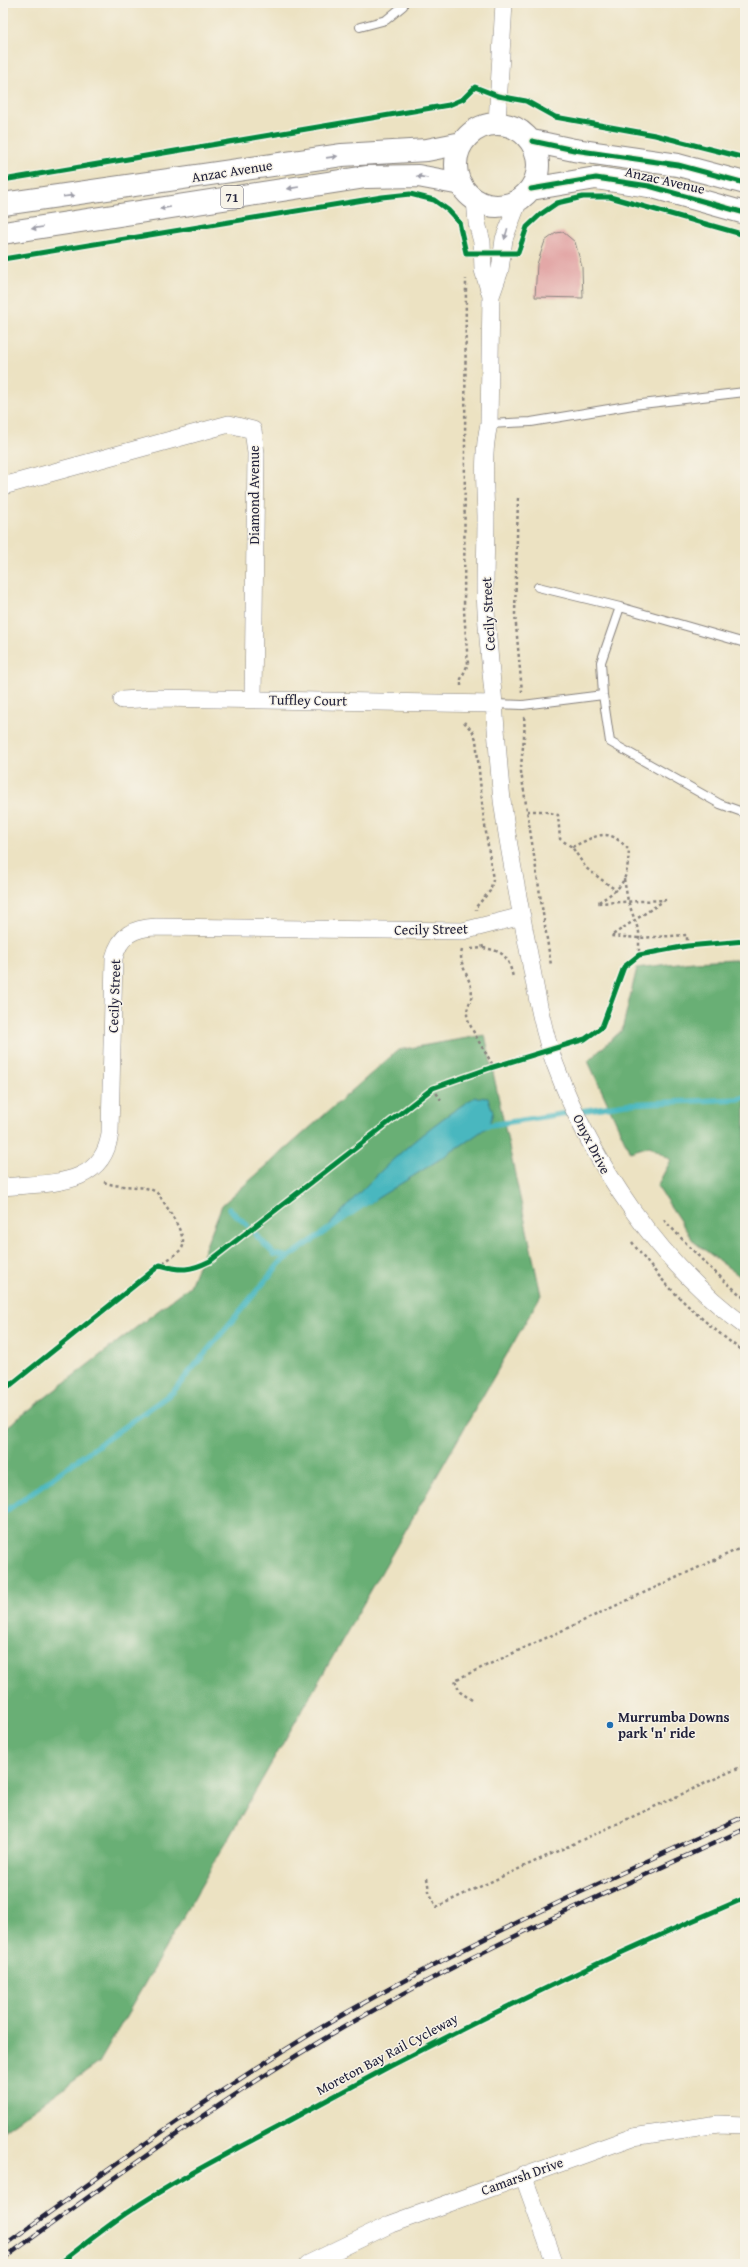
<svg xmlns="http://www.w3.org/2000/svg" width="748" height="2267" font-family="'Gentium Book Plus',serif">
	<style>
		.forest { fill: #69af74; stroke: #466858 }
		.water { fill: #48b7bf; stroke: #356c7d }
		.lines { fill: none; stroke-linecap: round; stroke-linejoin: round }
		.stream { stroke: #48b7bf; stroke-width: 5.5 }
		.building { fill: #e3a8a7 }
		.service-casing { stroke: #87827e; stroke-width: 10 }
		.minor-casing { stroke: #87827e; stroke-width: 18 }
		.trunk-casing { stroke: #87827e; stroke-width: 24 }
		.path { stroke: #87827e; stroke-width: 2.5; stroke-dasharray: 3 3; stroke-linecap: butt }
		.service { stroke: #fff; stroke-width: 8 }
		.minor { stroke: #fff; stroke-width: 17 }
		.trunk { stroke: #fff; stroke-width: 22 }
		.rail-casing { stroke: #22223b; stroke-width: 4.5 }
		.rail { stroke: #f7f3e8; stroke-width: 3; stroke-dasharray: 9; stroke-linecap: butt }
		.cycleway-casing { stroke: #f7f3e8; stroke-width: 8 }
		.cycleway { stroke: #00873e; stroke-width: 5 }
		.oneway { fill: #9c9ca7 }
		.poi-dot { fill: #1f6fb2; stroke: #f7f3e8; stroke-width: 1.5 }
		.labels { text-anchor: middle; stroke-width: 3; stroke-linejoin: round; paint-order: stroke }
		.shield { fill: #f7f3e8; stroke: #62616f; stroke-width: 1 }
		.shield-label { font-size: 13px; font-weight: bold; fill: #22223b }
		.street-label { font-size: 14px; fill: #22223b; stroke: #f7f3e8 }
		.poi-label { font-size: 14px; font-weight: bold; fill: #22223b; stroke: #f7f3e8; text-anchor: start }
	</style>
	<rect width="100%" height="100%" fill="#f7f3e8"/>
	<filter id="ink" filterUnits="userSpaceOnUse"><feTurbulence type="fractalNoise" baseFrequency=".025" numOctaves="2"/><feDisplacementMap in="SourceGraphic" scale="8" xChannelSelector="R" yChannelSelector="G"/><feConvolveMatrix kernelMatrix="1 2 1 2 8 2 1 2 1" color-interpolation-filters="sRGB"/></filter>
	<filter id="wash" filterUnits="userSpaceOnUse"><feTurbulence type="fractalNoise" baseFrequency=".012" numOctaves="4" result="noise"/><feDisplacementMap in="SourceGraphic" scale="16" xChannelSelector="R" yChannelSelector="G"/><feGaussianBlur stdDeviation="0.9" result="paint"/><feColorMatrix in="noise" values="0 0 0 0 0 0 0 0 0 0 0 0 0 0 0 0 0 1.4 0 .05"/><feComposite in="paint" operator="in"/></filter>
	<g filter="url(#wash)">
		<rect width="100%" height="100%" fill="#ece2c2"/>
		<!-- forest -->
		<path class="forest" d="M736 959 745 965V1280L694 1242 657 1186 671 1160 650 1146 630 1152 588 1061 622 1030 637 968 692 961Z
			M485 1035 541 1295 99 2063 3 2131V1430L190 1286 222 1205 398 1050Z"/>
		<!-- water -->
		<path class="water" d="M475 1097 488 1098 493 1112 489 1126C435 1165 376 1197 321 1235 366 1183 416 1133 475 1097Z"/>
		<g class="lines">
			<!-- stream -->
			<path class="stream" d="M484 1126 626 1104 739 1099 745 1097
				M229 1209 247 1225
				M255 1234 274 1254 289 1257
				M3 1513 173 1392 280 1263 373 1198"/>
		</g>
		<g id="blocks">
			<!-- building -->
			<path class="building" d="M563 232 575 242 582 267 583 298 535 297 537 264 545 241 556 233Z"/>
		</g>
	</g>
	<g filter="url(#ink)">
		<use href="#blocks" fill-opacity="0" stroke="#87827e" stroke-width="1"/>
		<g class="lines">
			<!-- service casing -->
			<g class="service-casing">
				<path id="service" d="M360 27 386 20 403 6 402 3
					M489 424 531 422 633 405 745 392
					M538 587 620 607 745 643
					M620 607 601 662 603 695 610 742 720 804 745 813
					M494 704 523 705 603 695"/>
			</g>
			<!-- minor casing -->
			<g class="minor-casing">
				<path id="minor" d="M497 123 504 3
					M475 199 477 223 482 242 483 270 491 296 489 424C482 455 485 484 486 516 486 541 485 565 485 590 486 621 489 652 492 683 496 722 498 761 502 800 509 852 519 903 529 954 536 991 542 1029 555 1064 592 1164 659 1263 745 1326
					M491 296 500 270 504 239 519 200
					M3 486 229 424 253 430 256 453 253 699
					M122 700 156 698 494 704
					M3 1187C46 1182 103 1189 110 1133L114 958C120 935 133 928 156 927L463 931 522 916
					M523 2175 555 2264
					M308 2264 391 2224 633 2137 718 2124 745 2125"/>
			</g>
			<!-- trunk casing -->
			<g class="trunk-casing">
				<path id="trunk" d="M456 165a41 41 0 1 1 82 0a41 41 0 1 1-82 0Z
					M532 141 574 150 678 165 745 183
					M531 189 596 178 649 186 745 213
					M3 204 342 155 427 150 462 143
					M3 233 366 177 418 176 461 184"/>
			</g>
			<!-- path -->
			<path class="path" d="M518 498 515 614 522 692
				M461 686V679L468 664 464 611 466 279
				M524 717C526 735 521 754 521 772L551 965
				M464 722 473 732 476 739 483 812 493 880 490 891 476 907V910
				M527 811H543L558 815 560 839 572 847 586 868 617 891
				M572 847C599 835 607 826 629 850 627 881 624 887 597 903L665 900 611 936 639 938 687 935V946
				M624 879 628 901 639 932V955
				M483 948C504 951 508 956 513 977
				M471 949 483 948 482 944
				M462 950C458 963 468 974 471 987 474 1000 467 1003 467 1014 467 1025 488 1056 494 1067
				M433 1088 441 1100
				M104 1182C121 1190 150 1182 160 1196 165 1205 189 1238 182 1248 177 1255 166 1260 160 1265
				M664 1220 706 1264 745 1299
				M632 1242C663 1286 702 1321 745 1353
				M472 1700 460 1692 455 1680 745 1546
				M427 1878 429 1891 436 1907 745 1765"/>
			<!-- service -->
			<use href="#service" class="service"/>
			<!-- minor -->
			<use href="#minor" class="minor"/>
			<!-- trunk -->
			<use href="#trunk" class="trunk"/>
			<!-- rail casing -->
			<g class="rail-casing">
				<path id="rail" d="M3 2246C113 2166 222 2086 339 2017 470 1941 608 1879 745 1816
					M3 2259C115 2178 226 2095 346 2026 474 1951 610 1891 745 1829"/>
			</g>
			<!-- rail -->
			<use href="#rail" class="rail"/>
			<!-- cycleway casing -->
			<g class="cycleway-casing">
				<path id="cycleway" d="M532 141 574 150 678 165 745 183
					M3 180 449 105 463 99 475 87 498 96 526 101 555 117 655 135 745 158
					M531 189 596 178 649 186 745 213
					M3 259 382 197 410 194 434 200 448 210 459 222 466 253H518L527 227 541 214 557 203 583 197H610L745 235
					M3 1391 160 1265C181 1271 190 1271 210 1261L433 1088 490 1068 585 1039 602 1027 624 967 639 955 687 946 745 941
					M59 2264C81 2247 102 2230 125 2214 184 2174 249 2143 312 2108 453 2031 597 1961 745 1898"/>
			</g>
			<!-- cycleway -->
			<use href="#cycleway" class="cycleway"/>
		</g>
		<!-- one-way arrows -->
		<defs><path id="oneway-solid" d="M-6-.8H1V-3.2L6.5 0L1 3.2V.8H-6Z"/></defs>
		<g class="oneway">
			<use href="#oneway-solid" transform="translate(332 157) rotate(-8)"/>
			<use href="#oneway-solid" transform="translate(422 177) rotate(-171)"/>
			<use href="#oneway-solid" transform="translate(293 188) rotate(171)"/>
			<use href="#oneway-solid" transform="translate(69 196) rotate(-7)"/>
			<use href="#oneway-solid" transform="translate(165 208) rotate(171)"/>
			<use href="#oneway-solid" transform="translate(37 228) rotate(171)"/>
			<use href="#oneway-solid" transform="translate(506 234) rotate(106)"/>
		</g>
	</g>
	<!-- markers -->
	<circle class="poi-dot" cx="610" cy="1725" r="4"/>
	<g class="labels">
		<!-- shield labels -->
		<rect class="shield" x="221" y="186" width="22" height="22" rx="3"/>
		<g class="shield-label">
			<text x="232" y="202">71</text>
		</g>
		<!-- street labels -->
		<g class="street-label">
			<text transform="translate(232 171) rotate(-9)" y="5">Anzac Avenue</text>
			<text transform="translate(665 180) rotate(13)" y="5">Anzac Avenue</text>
			<text transform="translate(254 495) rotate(-90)" y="5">Diamond Avenue</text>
			<text transform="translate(488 614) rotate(-93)" y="5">Cecily Street</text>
			<text transform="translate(308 700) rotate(1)" y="5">Tuffley Court</text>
			<text transform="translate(431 929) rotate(-1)" y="5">Cecily Street</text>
			<text transform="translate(114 996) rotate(-88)" y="5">Cecily Street</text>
			<text transform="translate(592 1144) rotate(63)" y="5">Onyx Drive</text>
			<text transform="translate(387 2054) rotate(-28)" y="5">Moreton Bay Rail Cycleway</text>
			<text transform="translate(522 2176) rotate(-20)" y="5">Camarsh Drive</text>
		</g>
		<!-- poi labels -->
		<g class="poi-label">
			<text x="618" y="1722">Murrumba Downs<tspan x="618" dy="16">park 'n' ride</tspan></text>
		</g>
	</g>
	<!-- margin -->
	<rect width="748" height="2267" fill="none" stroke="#f7f3e8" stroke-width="16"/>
</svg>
